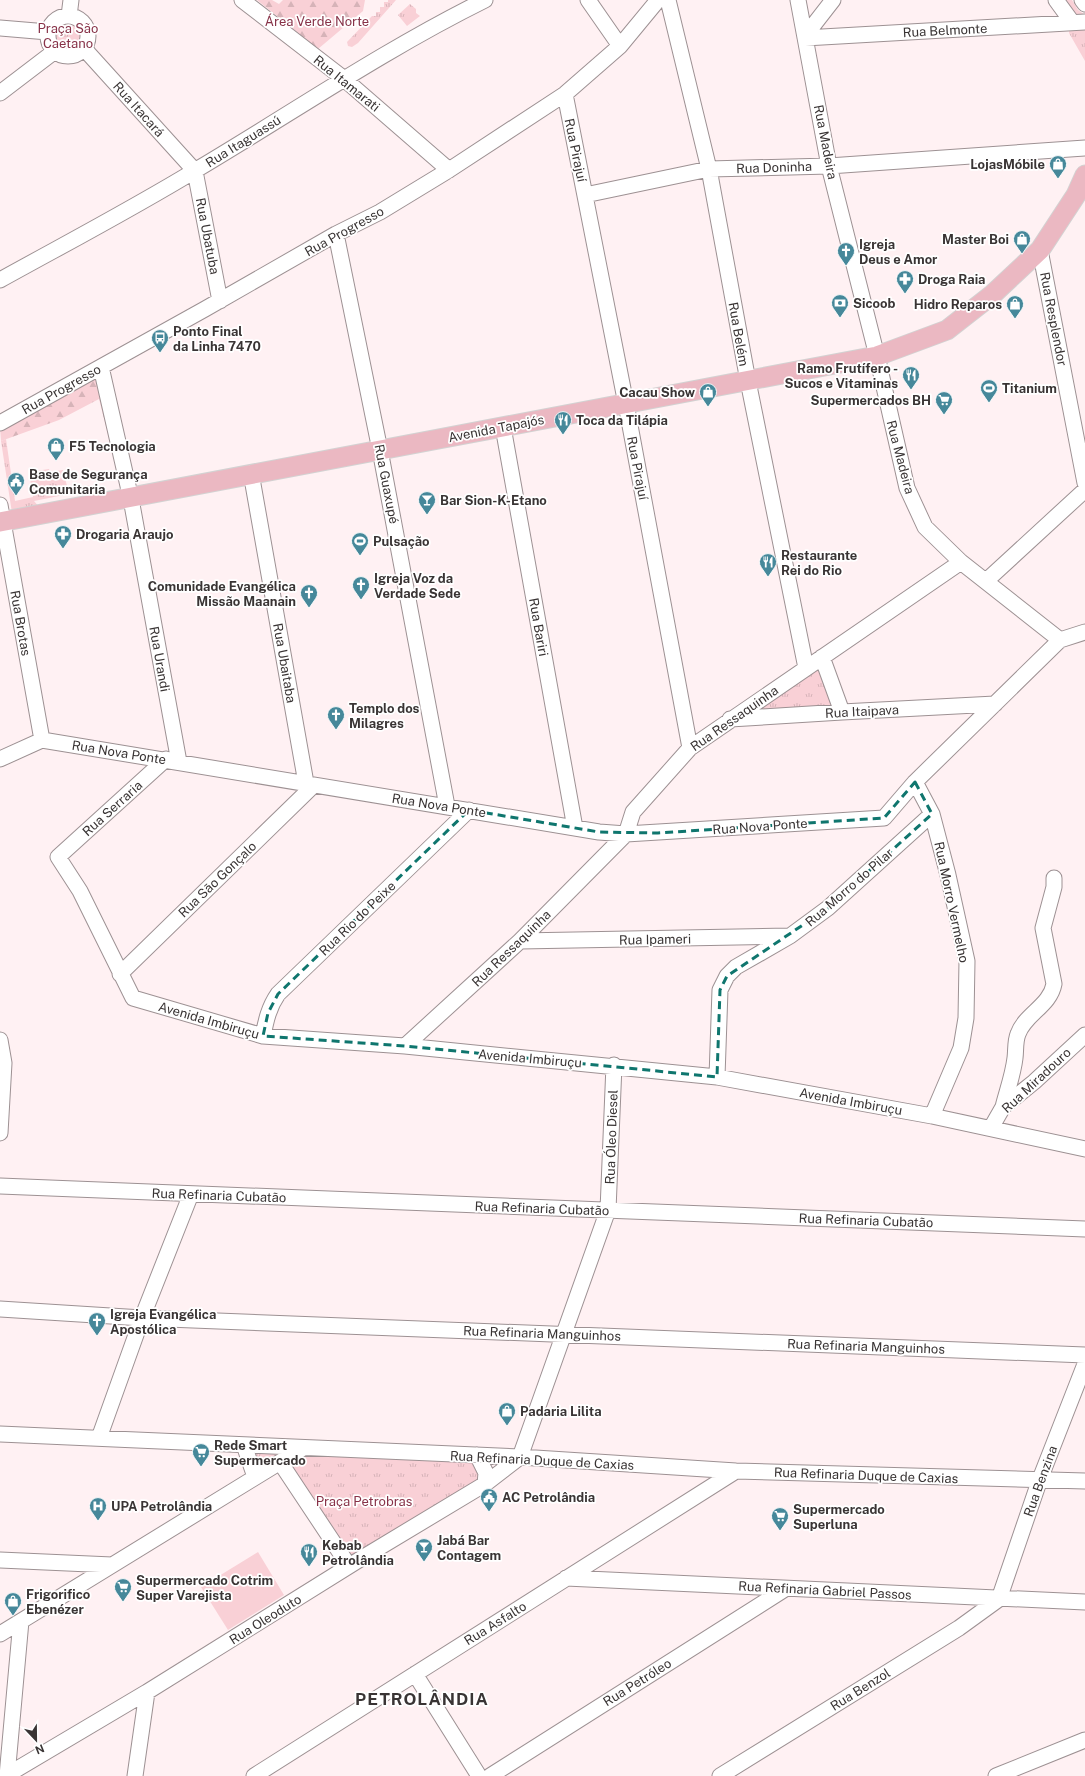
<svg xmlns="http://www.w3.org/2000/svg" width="1085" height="1776" font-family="'Public Sans',sans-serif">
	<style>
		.grass { fill: url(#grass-tufts) }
		.forest { fill: url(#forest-firs) }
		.pitch { fill: #f9d0d6 }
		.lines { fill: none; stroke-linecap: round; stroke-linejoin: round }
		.minor-casing { stroke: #9d9193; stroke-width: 17 }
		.major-casing { stroke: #d3d2d2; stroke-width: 21 }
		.minor { stroke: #fff; stroke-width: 15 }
		.major { stroke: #ebb8c2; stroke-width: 19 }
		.marked { fill: none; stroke: #0f766e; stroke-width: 3; stroke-dasharray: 8 5; stroke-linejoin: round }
		.labels { text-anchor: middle; stroke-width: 3.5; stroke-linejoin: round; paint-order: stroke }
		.park-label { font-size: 13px; fill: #873248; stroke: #fff }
		.street-label { font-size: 13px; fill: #393434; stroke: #fff }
		.poi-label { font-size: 13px; font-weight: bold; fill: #393434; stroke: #fff; text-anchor: start }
		.district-label { font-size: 17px; font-weight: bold; letter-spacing: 1px; fill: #393434; stroke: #fff }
	</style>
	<defs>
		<pattern id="grass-tufts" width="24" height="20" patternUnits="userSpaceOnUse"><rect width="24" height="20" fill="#f9d0d6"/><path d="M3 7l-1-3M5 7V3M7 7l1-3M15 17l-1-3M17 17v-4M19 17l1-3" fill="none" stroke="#d6b3b8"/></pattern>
		<pattern id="forest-firs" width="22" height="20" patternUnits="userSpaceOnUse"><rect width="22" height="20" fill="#f9d0d6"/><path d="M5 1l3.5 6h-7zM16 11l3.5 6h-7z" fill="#d6b3b8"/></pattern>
	</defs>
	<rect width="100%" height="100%" fill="#fff1f3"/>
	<!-- grass -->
	<path class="grass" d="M388 0H396L358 43 352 47 348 46 347 42 372 16H376V12H380V7H384V2H388Z
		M1062 0H1072L1078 10 1085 15V61L1069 33 1070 12Z
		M410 4 416 9V13L420 16 407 26 398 15Z
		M51 36a17 17 0 1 1 34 0a17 17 0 1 1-34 0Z
		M6 439 15 501 33 497 29 472 49 469 50 472 63 470 68 490 91 485 98 495 95 496 89 490 34 501 40 508 12 513 1 441Z
		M821 660 839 709 735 717Z
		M253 1450 281 1455 259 1469Z
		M308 1452 476 1462 482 1482 349 1563 288 1466Z"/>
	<!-- forest -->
	<path class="forest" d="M257 0H272L279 4 283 0H365L363 11 318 49Z
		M94 376 100 382 112 450 99 399 59 420 1 441 0 427Z"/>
	<!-- pitch -->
	<path class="pitch" d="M258 1552 284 1595 228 1630 201 1587Z"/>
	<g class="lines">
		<!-- minor casing -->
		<g class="minor-casing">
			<path id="minor" d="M242 0 343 78 449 170
				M588 0 620 46
				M668 0 709 169 748 381 806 668
				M798 0 829 166 877 356 907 488 925 527 961 562 1060 640
				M1056 0 1072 22
				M1082 0 1085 4
				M69 16 71 0
				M48 36a20 20 0 1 1 40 0a20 20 0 1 1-40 0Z
				M0 28 48 32
				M805 36 833 0
				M805 38 1085 22
				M84 47 89 54 195 171 220 301
				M0 93 55 51
				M565 94 626 404 690 748
				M585 195 709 169 829 166 1085 148
				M336 234 380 450 447 806
				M1040 250 1085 483
				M0 280C65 244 132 209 196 170 292 113 384 50 485 0
				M101 367 131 499 179 762
				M0 423 205 309 336 234 380 212 449 170 565 94 620 46 658 0
				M503 427 575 828
				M251 473 306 783
				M0 505 42 740
				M986 581 1085 490
				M822 657 842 712
				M730 719 842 712 995 704
				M0 759 42 740 599 832 626 834 884 818 915 782 1060 640 1085 632
				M166 759 58 857 80 891 133 998 263 1036 405 1046 717 1077 932 1116 1085 1149
				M915 782 932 814 948 875 967 961 966 1018 961 1048 932 1116
				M520 941 789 936
				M120 974 314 785
				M263 1036C266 1020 269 1007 278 994L469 810
				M0 1040 4 1063 0 1133
				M405 1046 520 941 626 834 633 812 690 748 961 562
				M717 1077 720 990 727 976 736 967 790 936 828 908 932 814
				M1003 1107C1007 1091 1013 1075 1015 1058 1016 1051 1015 1041 1018 1034 1025 1014 1050 1006 1054 984L1043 928 1054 887V878
				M991 1128 1003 1107 1034 1082 1085 1035
				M0 1186 1085 1229
				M0 1309 142 1318 1085 1355
				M0 1434 520 1457 736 1471 1085 1481
				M99 1438 142 1318 191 1194
				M244 1445 255 1477
				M477 1455 486 1473 485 1484
				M520 1457 608 1210 614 1065
				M280 1462 349 1566
				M0 1560 112 1565
				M566 1578 1085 1602
				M999 1599 1040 1479 1085 1364
				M0 1634 303 1448
				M415 1674 479 1776
				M7 1775 147 1692 362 1558 485 1484 520 1457
				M7 1776 21 1621
				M135 1776 147 1692
				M254 1776 736 1471
				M490 1776 785 1589
				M720 1776 959 1628 999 1599
				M996 1776 1085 1740"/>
		</g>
		<!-- major casing -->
		<g class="major-casing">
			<path id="major" d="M0 522C292 464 585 414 877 356L947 330 993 294 1040 250 1076 195 1085 175"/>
		</g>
		<!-- minor -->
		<use href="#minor" class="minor"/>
		<!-- major -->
		<use href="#major" class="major"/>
	</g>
	<!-- marked area -->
	<path class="marked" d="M915 782 932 814 828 908 727 976 720 990 717 1077 405 1046 263 1036 268 1013 278 994 469 810 599 832 658 833 884 818Z"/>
	<!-- icons -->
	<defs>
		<g id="shop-pin" transform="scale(0.9)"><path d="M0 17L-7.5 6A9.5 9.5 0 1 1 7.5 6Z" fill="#46889a" stroke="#fff"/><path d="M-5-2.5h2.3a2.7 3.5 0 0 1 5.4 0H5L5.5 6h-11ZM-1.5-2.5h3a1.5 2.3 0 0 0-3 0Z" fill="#fff"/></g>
		<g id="church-pin" transform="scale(0.9)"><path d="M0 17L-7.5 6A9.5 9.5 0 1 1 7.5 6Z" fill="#46889a" stroke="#fff"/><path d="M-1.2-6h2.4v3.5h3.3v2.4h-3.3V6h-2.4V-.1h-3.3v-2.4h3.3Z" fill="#fff"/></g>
		<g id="pharmacy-pin" transform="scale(0.9)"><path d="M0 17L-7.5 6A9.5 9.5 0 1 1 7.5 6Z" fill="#46889a" stroke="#fff"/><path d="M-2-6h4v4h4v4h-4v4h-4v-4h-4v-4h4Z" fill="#fff"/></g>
		<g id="bank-pin" transform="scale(0.9)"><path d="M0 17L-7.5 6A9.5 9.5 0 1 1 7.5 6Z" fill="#46889a" stroke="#fff"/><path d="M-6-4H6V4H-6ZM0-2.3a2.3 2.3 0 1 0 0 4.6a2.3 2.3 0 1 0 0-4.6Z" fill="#fff"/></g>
		<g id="bus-pin" transform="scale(0.9)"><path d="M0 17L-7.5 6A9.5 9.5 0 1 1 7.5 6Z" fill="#46889a" stroke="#fff"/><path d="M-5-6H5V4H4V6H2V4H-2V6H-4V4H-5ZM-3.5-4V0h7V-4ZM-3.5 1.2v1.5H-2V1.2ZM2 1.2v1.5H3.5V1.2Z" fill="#fff"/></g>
		<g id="restaurant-pin" transform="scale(0.9)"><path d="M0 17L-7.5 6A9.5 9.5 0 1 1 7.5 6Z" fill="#46889a" stroke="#fff"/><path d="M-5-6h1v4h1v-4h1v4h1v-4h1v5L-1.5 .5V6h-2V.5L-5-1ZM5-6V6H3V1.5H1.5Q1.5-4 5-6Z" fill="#fff"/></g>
		<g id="stadium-pin" transform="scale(0.9)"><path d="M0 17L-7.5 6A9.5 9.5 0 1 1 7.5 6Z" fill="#46889a" stroke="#fff"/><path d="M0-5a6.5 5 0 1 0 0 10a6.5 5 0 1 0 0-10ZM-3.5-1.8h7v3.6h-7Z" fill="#fff"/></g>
		<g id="supermarket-pin" transform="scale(0.9)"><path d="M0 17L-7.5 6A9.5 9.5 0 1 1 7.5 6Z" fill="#46889a" stroke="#fff"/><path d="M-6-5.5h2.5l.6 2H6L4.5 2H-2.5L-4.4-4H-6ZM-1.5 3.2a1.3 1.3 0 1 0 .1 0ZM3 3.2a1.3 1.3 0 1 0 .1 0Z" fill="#fff"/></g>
		<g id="civic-pin" transform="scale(0.9)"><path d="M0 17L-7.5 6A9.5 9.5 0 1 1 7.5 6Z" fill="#46889a" stroke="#fff"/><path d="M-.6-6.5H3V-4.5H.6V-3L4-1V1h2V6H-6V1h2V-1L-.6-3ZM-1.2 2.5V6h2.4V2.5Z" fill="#fff"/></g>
		<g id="bar-pin" transform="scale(0.9)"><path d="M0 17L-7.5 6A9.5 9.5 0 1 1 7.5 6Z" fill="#46889a" stroke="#fff"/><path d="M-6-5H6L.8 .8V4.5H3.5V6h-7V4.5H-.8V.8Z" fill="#fff"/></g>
		<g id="hospital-pin" transform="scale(0.9)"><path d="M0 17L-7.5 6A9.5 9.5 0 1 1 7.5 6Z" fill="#46889a" stroke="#fff"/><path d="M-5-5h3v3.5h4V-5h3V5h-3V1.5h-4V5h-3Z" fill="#fff"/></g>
	</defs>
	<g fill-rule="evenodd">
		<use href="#shop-pin" x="1058" y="164"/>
		<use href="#shop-pin" x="1022" y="239"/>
		<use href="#church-pin" x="846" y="251"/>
		<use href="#pharmacy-pin" x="905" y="279"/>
		<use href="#bank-pin" x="840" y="303"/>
		<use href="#shop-pin" x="1015" y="304"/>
		<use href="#bus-pin" x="160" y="338"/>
		<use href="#restaurant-pin" x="911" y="375"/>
		<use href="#stadium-pin" x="989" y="388"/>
		<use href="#shop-pin" x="708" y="392"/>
		<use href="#supermarket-pin" x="944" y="400"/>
		<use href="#restaurant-pin" x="563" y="420"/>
		<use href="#shop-pin" x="56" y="446"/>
		<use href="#civic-pin" x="16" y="481"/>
		<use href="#bar-pin" x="427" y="500"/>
		<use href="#pharmacy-pin" x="63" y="534"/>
		<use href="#stadium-pin" x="360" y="541"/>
		<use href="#restaurant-pin" x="768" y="562"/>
		<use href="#church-pin" x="361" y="585"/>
		<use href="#church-pin" x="309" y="593"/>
		<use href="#church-pin" x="336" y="715"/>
		<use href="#church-pin" x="97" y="1321"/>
		<use href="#shop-pin" x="507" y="1411"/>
		<use href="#supermarket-pin" x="201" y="1452"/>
		<use href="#civic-pin" x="489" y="1497"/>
		<use href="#hospital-pin" x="98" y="1506"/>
		<use href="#supermarket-pin" x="780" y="1516"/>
		<use href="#bar-pin" x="424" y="1547"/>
		<use href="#restaurant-pin" x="309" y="1552"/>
		<use href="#supermarket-pin" x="123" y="1587"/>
		<use href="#shop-pin" x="13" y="1601"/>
	</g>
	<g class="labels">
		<!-- park labels -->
		<g class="park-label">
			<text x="317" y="26">Área Verde Norte</text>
			<text x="68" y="33">Praça São<tspan x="68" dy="15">Caetano</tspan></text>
			<text x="364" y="1506">Praça Petrobras</text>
		</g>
		<!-- street labels -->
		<g class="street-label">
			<text transform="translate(945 30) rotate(-3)" y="5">Rua Belmonte</text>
			<text transform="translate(347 83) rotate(39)" y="5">Rua Itamarati</text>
			<text transform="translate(139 109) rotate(48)" y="5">Rua Itacará</text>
			<text transform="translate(243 141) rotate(-32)" y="5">Rua Itaguassú</text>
			<text transform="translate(826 142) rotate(79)" y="5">Rua Madeira</text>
			<text transform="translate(576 150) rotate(78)" y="5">Rua Pirajuí</text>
			<text transform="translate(774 167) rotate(-2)" y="5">Rua Doninha</text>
			<text transform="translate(344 231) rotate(-29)" y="5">Rua Progresso</text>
			<text transform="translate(208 236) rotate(79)" y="5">Rua Ubatuba</text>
			<text transform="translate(1054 319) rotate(79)" y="5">Rua Resplendor</text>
			<text transform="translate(739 334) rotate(80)" y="5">Rua Belém</text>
			<text transform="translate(61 389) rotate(-29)" y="5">Rua Progresso</text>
			<text transform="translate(496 428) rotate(-11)" y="5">Avenida Tapajós</text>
			<text transform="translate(901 457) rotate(75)" y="5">Rua Madeira</text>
			<text transform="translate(638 468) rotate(79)" y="5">Rua Pirajuí</text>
			<text transform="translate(387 484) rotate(79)" y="5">Rua Guaxupé</text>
			<text transform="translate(21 623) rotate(80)" y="5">Rua Brotas</text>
			<text transform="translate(539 627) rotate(80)" y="5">Rua Bariri</text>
			<text transform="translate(160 659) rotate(80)" y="5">Rua Urandi</text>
			<text transform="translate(285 663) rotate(80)" y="5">Rua Ubaitaba</text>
			<text transform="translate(862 711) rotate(-3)" y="5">Rua Itaipava</text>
			<text transform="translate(734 718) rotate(-35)" y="5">Rua Ressaquinha</text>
			<text transform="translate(119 752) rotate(9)" y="5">Rua Nova Ponte</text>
			<text transform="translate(439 805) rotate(9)" y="5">Rua Nova Ponte</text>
			<text transform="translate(112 808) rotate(-42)" y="5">Rua Serraria</text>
			<text transform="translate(760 826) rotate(-4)" y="5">Rua Nova Ponte</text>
			<text transform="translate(217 879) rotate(-44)" y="5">Rua São Gonçalo</text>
			<text transform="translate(849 887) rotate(-41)" y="5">Rua Morro do Pilar</text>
			<text transform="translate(952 902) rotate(78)" y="5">Rua Morro Vermelho</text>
			<text transform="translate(357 918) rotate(-44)" y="5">Rua Rio do Peixe</text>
			<text transform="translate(655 939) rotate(-1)" y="5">Rua Ipameri</text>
			<text transform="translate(511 948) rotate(-44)" y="5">Rua Ressaquinha</text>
			<text transform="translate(209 1020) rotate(16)" y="5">Avenida Imbiruçu</text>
			<text transform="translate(530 1058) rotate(5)" y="5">Avenida Imbiruçu</text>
			<text transform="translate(1036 1080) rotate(-43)" y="5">Rua Miradouro</text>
			<text transform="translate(851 1101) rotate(10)" y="5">Avenida Imbiruçu</text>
			<text transform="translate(611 1137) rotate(-88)" y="5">Rua Óleo Diesel</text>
			<text transform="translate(219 1195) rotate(2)" y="5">Rua Refinaria Cubatão</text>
			<text transform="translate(542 1208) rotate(2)" y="5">Rua Refinaria Cubatão</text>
			<text transform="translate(866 1220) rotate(2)" y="5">Rua Refinaria Cubatão</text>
			<text transform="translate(542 1333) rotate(2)" y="5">Rua Refinaria Manguinhos</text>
			<text transform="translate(866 1346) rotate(2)" y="5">Rua Refinaria Manguinhos</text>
			<text transform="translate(542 1460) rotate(3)" y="5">Rua Refinaria Duque de Caxias</text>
			<text transform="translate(866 1475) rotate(2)" y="5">Rua Refinaria Duque de Caxias</text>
			<text transform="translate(1040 1481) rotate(-70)" y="5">Rua Benzina</text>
			<text transform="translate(825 1590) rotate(3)" y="5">Rua Refinaria Gabriel Passos</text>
			<text transform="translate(265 1619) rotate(-32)" y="5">Rua Oleoduto</text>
			<text transform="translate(495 1623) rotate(-32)" y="5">Rua Asfalto</text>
			<text transform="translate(637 1682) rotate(-32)" y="5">Rua Petróleo</text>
			<text transform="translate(860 1689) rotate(-32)" y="5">Rua Benzol</text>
		</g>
		<!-- poi labels -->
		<g class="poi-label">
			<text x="1045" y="169" text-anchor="end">LojasMóbile</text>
			<text x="1009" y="244" text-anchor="end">Master Boi</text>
			<text x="859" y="249">Igreja<tspan x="859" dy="15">Deus e Amor</tspan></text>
			<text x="918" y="284">Droga Raia</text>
			<text x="853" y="308">Sicoob</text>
			<text x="1002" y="309" text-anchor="end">Hidro Reparos</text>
			<text x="173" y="336">Ponto Final<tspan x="173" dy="15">da Linha 7470</tspan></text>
			<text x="898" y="373" text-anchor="end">Ramo Frutífero -<tspan x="898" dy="15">Sucos e Vitaminas</tspan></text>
			<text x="1002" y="393">Titanium</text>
			<text x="695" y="397" text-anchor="end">Cacau Show</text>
			<text x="931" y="405" text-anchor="end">Supermercados BH</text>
			<text x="576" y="425">Toca da Tilápia</text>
			<text x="69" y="451">F5 Tecnologia</text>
			<text x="29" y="479">Base de Segurança<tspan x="29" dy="15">Comunitaria</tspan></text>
			<text x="440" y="505">Bar Sion-K-Etano</text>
			<text x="76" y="539">Drogaria Araujo</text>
			<text x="373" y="546">Pulsação</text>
			<text x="781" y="560">Restaurante<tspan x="781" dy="15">Rei do Rio</tspan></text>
			<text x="374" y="583">Igreja Voz da<tspan x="374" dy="15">Verdade Sede</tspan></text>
			<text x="296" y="591" text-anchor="end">Comunidade Evangélica<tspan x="296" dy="15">Missão Maanain</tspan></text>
			<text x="349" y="713">Templo dos<tspan x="349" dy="15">Milagres</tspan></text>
			<text x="110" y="1319">Igreja Evangélica<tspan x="110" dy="15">Apostólica</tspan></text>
			<text x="520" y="1416">Padaria Lilita</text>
			<text x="214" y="1450">Rede Smart<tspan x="214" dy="15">Supermercado</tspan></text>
			<text x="502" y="1502">AC Petrolândia</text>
			<text x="111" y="1511">UPA Petrolândia</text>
			<text x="793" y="1514">Supermercado<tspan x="793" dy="15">Superluna</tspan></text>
			<text x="437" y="1545">Jabá Bar<tspan x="437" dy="15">Contagem</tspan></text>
			<text x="322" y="1550">Kebab<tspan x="322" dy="15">Petrolândia</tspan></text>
			<text x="136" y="1585">Supermercado Cotrim<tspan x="136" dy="15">Super Varejista</tspan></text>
			<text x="26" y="1599">Frigorifico<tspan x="26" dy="15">Ebenézer</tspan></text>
		</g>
		<!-- district labels -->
		<g class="district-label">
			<text x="422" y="1705">PETROLÂNDIA</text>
		</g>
	</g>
	<!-- north arrow -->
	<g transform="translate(36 1740) rotate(158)" stroke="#ffffff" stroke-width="3" paint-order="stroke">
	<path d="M0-3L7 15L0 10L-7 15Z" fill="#393434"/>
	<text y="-6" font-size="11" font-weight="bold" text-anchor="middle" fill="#393434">N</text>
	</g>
</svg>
